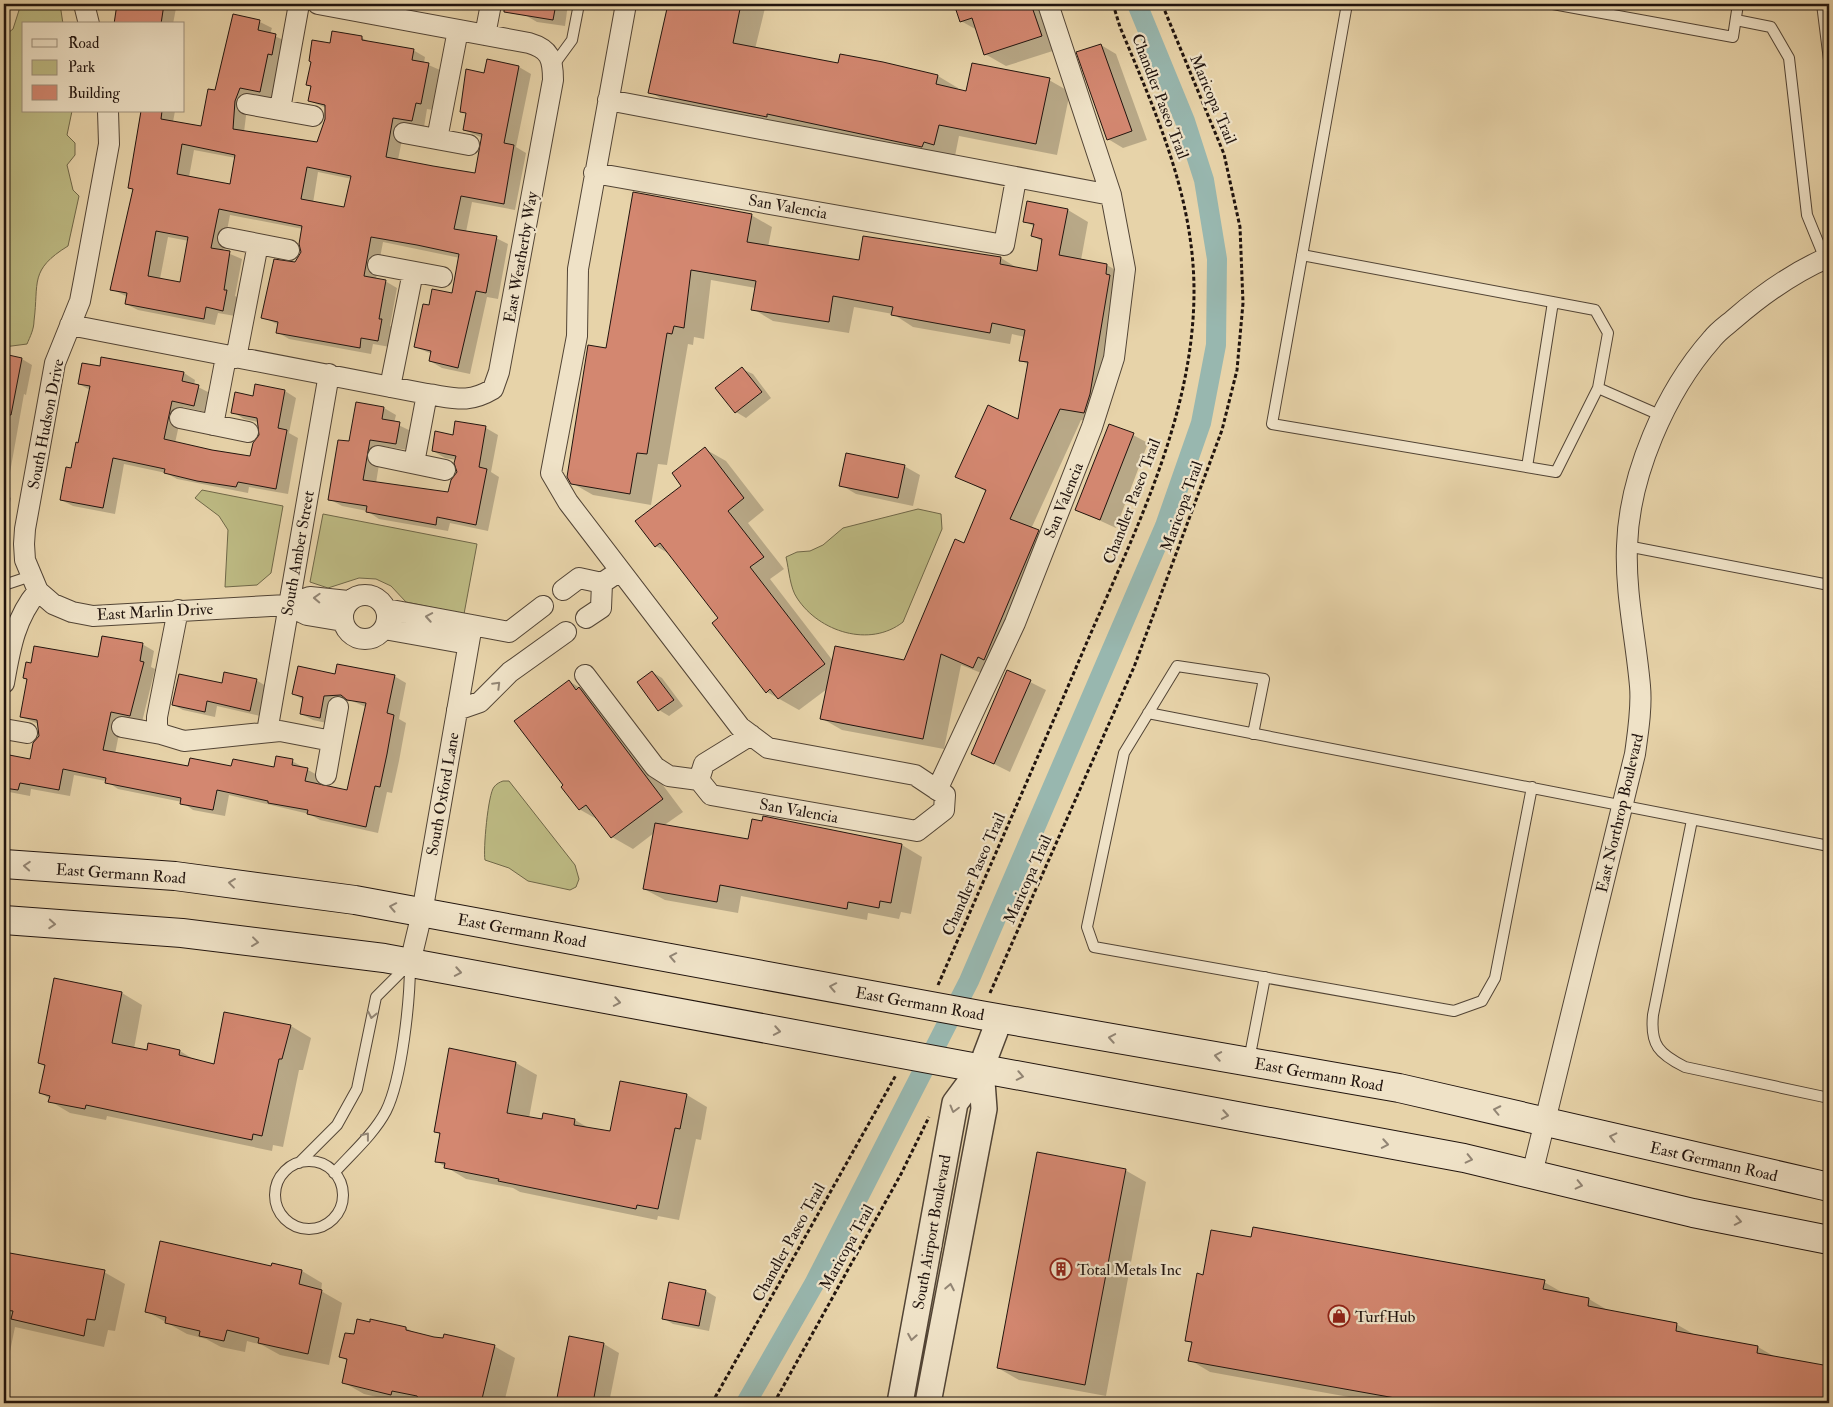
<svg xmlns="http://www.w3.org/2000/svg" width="1833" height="1407" font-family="'IM FELL Double Pica',serif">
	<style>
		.green { fill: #bdba83; stroke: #6f6748 }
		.shadow { fill: #0003; fill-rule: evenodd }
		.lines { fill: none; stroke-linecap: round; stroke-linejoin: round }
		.canal { stroke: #98b7af; stroke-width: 20 }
		.building { fill: #d38770; stroke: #21140e; fill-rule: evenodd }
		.service-casing { stroke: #524435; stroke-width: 12 }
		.minor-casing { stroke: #524435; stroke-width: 22 }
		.tertiary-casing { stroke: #524435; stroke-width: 28 }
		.secondary-casing { stroke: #21140e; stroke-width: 30 }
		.path { stroke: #21140e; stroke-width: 3; stroke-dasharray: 4 2.5; stroke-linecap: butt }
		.service { stroke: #efe2c7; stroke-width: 10 }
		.minor { stroke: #efe2c7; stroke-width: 20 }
		.tertiary { stroke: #efe2c7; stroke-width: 25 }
		.secondary { stroke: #efe2c7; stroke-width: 28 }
		.oneway { stroke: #928574 }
		.labels { text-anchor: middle; stroke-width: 4.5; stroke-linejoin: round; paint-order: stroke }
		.street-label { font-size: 16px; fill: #21140e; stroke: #efe2c7 }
		.poi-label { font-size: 16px; fill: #21140e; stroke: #efe2c7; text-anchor: start }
	</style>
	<rect width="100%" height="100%" fill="#e7d3a9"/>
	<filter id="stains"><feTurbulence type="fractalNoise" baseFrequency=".004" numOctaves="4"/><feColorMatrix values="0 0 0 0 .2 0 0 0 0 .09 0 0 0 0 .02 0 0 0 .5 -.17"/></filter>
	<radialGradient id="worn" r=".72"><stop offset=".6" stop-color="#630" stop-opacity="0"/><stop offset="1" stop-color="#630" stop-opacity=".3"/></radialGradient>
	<!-- green -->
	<path class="green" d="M21 4H60L63 24H24V111H72L67 135 75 143V155L67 165 73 190 79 196 68 246C29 270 39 282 34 321 34 329 30 337 27 344L4 347V36L13 29Z
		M202 490 283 506 271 573 257 585 225 587 228 530 219 516 195 498Z
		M918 509 941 514 942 529 903 622C870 648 819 632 797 598 790 588 789 570 786 557L797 552 810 551 823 545 843 528Z
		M323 514 477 544 464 614 406 602 391 586 376 579 359 578 328 588 310 582Z
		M503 781H509L575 865 579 879 576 887 570 890 528 881 509 868 485 860C483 850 488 794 494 787 496 784 500 782 503 781Z"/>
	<!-- shadow -->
	<path class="shadow" d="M118 4H169L176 8 173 24H115Z
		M519 4H568L565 26 537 22 525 15 523 6Z
		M668 4H766L755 49 839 65 882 63 938 76 958 88V90L967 93 1049 80 1070 92 1057 155 959 136 955 156 944 153 943 158 670 104 650 92Z
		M956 4H1047L1062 48 1006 66 985 54 977 30 961 21Z
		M234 16 260 22 272 28 270 34 288 42 272 98 252 94 247 108 244 132 318 143 326 119V108L310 101 312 87 308 85 331 45 362 38 370 42 413 50 425 57 424 63 440 70 433 110 427 109 424 127 405 124 398 160 476 175 483 138 464 130 467 114 462 111 485 74 488 61 519 67 531 74 516 147 526 153 515 210 472 202 466 232 496 238 508 244 498 299 487 297 470 374 442 368 430 361 432 354 415 347 430 306 453 294 460 258 383 242 376 279 385 281 397 288 390 326 393 327 390 347 373 344 371 354 289 339 277 332 279 325 262 317 302 252 303 229 230 215 223 251 242 259 235 296 239 298 235 316 218 313 215 325 138 310 126 304 128 297 111 289 134 190 129 187 141 111H175L173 122 202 127 216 92ZM194 150 236 158 231 185 189 177ZM318 172 352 179 345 209 313 203ZM168 237 189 241 181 283 160 279Z
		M1101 45 1116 54 1147 140 1123 148 1108 139Z
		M634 193 751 215 772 227 768 247 860 261 864 237 1001 258 1019 269 1038 273 1043 242 1033 236 1035 227 1024 221 1068 210 1088 222 1081 260 1107 265 1127 277 1130 288 1110 406 1104 424 1081 420 1031 529 1058 543 1005 671 999 668 994 678 961 665 944 749 842 730 821 718 827 689 799 710 767 692 720 618 671 555 656 546 637 522 683 486 705 449 726 461 764 510 748 523 784 569 770 579 833 661 905 662 965 544 987 492 957 476 1019 420 1029 365 1020 360 1025 337 1012 334 1010 344 913 327 893 314 854 307 849 333 773 321 753 309 756 288 711 280 704 339 694 337 693 345 688 344 667 465 658 464 651 505 593 495 572 483 607 349Z
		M4 355 22 359 32 365 26 395 24 394 6 495 11 498 8 511H4Z
		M101 368 184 373 195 380 194 385 210 393 206 412 183 407 175 443 251 458 261 434 258 422 244 419 233 412 254 397 285 391 296 398 289 433 298 438 288 494 249 487 248 493 177 479 166 473 124 464 115 514 73 506 61 500 79 444 90 390 79 384Z
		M742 369 753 374 771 398 746 418 736 412Z
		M384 408 396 415 394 423 411 431 408 450 382 446 376 483 449 494 458 472 456 460 445 458 433 451 454 436 456 422 486 428 498 435 491 472 499 477 488 531 450 523 448 531 379 519 367 511 342 506 329 499 350 443Z
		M1133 435 1148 443 1116 528 1077 510Z
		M904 466 920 475 913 506 856 494 841 485Z
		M142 644 154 651 151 667 155 669 142 722 122 718 115 754 189 767 275 769 292 761 319 776 317 785 348 791 366 707 352 701 336 702 331 724 313 720 301 714 304 700 293 694 336 675 394 676 406 683 399 719 406 723 399 761 392 793 387 792 378 833 320 820 309 814 229 795 225 816 193 810 182 802 118 789 106 781 74 775 70 796 31 789 30 796 4 791V756L31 761 40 735 39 724 21 717 28 680 24 678 99 659Z
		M652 672 662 678 683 706 669 716 659 710 639 682Z
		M256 680 266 686 260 716 217 706 215 717 183 710 173 705 223 684Z
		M569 681 600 701 683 812 663 826 749 841 902 845 922 857 911 914 901 912 899 919 868 913 867 920 741 896 738 913 665 900 644 889 654 833 633 849 612 837 600 821 579 809 565 786Z
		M1030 682 1046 690 1010 772 972 753Z
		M122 993 142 1005 134 1049 148 1052 180 1051 195 1060 215 1065 225 1014 291 1026 311 1038 303 1070H299L283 1147 273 1145 272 1151 107 1116 106 1120 70 1113 50 1101V1099L41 1093 46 1067 39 1063Z
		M450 1050 516 1063 537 1075 529 1118 543 1121 544 1114 575 1120 592 1130 611 1133 687 1095 707 1107 701 1140 696 1139 679 1220 658 1216 657 1220 520 1192 513 1188 466 1179 436 1161 441 1135 436 1132Z
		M1125 1170 1146 1182 1106 1396 1019 1380 998 1368Z
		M4 1253 104 1272 125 1284 115 1331 108 1330 104 1347 15 1327 4 1381Z
		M272 1267 302 1271 322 1283 321 1291 342 1303 329 1365 280 1355 262 1345 247 1341 245 1352 221 1347 206 1339 187 1334 146 1311Z
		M1204 1276 1544 1282 1565 1294 1589 1299 1609 1311 1676 1324 1697 1336 1758 1347 1777 1358 1829 1368V1403H1382L1210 1372 1190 1360 1193 1344 1186 1340Z
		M706 1291 716 1297 709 1331 673 1324 663 1318Z
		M371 1320 406 1328 417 1334 434 1338 494 1346 515 1358 504 1403H402L364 1394 343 1382 348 1361 341 1357 355 1336Z
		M604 1344 619 1353 609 1403 558 1402Z"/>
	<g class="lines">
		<!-- canal -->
		<path class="canal" d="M746 1403 814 1284 969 981 1165 526 1201 423 1216 345 1217 259 1204 180 1185 121 1137 4"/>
	</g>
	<!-- building -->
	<path class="building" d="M117 4H164L161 24H114Z
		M504 4H556L553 20 504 12Z
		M668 4H741L733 43 838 63 840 54 883 62 938 75 936 84 966 91 972 63 1050 78 1036 144 939 125 934 145 924 142 922 147 767 114V117L648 93Z
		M954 4H1031L1042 36 984 55 972 18 960 22Z
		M233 14 260 20 258 30 276 34 272 55 268 54 260 92 240 88 235 101 233 129 317 142 325 119V105L308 101 311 86 306 85 311 62 309 61 312 40 330 43 332 31 362 36V40L414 49 412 60 429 63 421 104 416 103 412 121 393 118 386 157 433 166 475 173 482 134 463 130 466 113 460 112 466 69 484 73 487 59 519 66 504 143 514 145 504 204 461 196 454 229 497 236 486 293 476 291 458 368 429 361 431 351 414 347 423 304 429 305 432 289 452 293 459 254 417 245 371 237 364 276 386 280 379 319H382L378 341 361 338 360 348 276 333 278 322 261 318 274 259 295 262 301 252 299 244 302 226 219 209 211 248 230 251 224 290H227L223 311 206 307 204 319 125 304 127 293 110 290 133 189 128 188 141 111H162L161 119 201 126 208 89 215 90ZM182 144 235 155 230 184 177 174ZM307 167 351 176 344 207 301 199ZM156 231 188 237 180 282 148 276Z
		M1101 44 1132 131 1107 140 1076 52Z
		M633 192 752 214 747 242 859 260 863 236 1001 257 1000 264 1037 271 1042 239 1031 236 1034 224 1023 222 1027 201 1068 209 1059 255 1107 264 1106 274 1110 275 1090 394 1084 413 1060 409 1010 519 1039 530 984 660 978 657 973 668 941 654 923 739 820 719 835 646 904 660 955 539 964 543 986 490 955 477 988 405 1018 419 1028 362 1019 361 1025 330 992 323 990 333 891 315 893 307 833 296 829 322 751 310 756 281 691 270 684 328 674 326 672 334 667 333 647 454 637 453 630 494 571 484 567 477 588 345 606 348Z
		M4 354 22 358 11 415 4 414Z
		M101 357 184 372 182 381 199 385 194 406 172 401 164 439 212 450 250 456 253 443 259 435 257 418 231 413 235 392 253 396 255 384 285 390 278 428 287 430 276 489 238 482 236 487 197 481 164 473 165 469 113 458 103 508 60 500 66 467 71 468 76 442 78 443 90 386 78 384 82 363 100 366Z
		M742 367 762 392 735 413 715 388Z
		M356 402 384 407 382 419 400 422 396 444 370 440 363 480 448 492 451 480 457 472 454 463 456 456 432 451 435 431 453 435 455 421 486 426 479 467 487 469 476 525 437 517 436 525 366 512 367 506 328 500 338 440 349 441Z
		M1109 424 1134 433 1100 520 1075 510Z
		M705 447 744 498 728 511 764 557 750 567 825 664 778 699 770 689 766 693 712 623 718 618 660 543 655 547 635 521 681 486 672 473Z
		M846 453 905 465 898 498 839 486Z
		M102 636 143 643 140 661 144 662 130 716 111 712 103 750 188 766 190 758 231 766 233 759 274 767 276 756 293 759 292 765 308 768 305 781 347 790 366 703 347 700 341 695 324 696 320 718 300 714 303 697 292 694 298 666 335 674 337 664 395 675 387 713 394 715 387 754 380 787 375 786 366 827 307 814 308 810 268 803V801L217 790 213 810 180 804 181 798 105 783 106 778 63 769 59 790 20 783 18 790 4 788V754L30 759 33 743 39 736 37 720 20 717 27 679 23 678 26 662 31 663 34 646 98 657Z
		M1007 670 1031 680 994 764 971 754Z
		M652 671 674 700 658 711 637 682Z
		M224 672 257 679 250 711 207 701 205 712 172 705 179 674 222 683Z
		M569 680 576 690 579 687 663 799 611 838 586 805 579 810 561 787 563 785 514 721Z
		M763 816 902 844 891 903 880 901 879 908 848 902 847 909 720 885 717 902 643 889 655 823 748 839 752 819 762 821Z
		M54 978 122 992 112 1043 147 1050 148 1043 180 1050 179 1055 214 1064 224 1012 291 1025 282 1059H279L262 1136 253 1134 252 1140 86 1105 85 1109 48 1102 50 1096 39 1093 45 1065 38 1063Z
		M449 1048 516 1062 507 1113 542 1119 543 1113 575 1119 574 1125 610 1131 620 1081 687 1094 680 1129 675 1128 658 1209 637 1205 636 1209 498 1181 499 1179 444 1168 445 1163 435 1162 440 1133 434 1132Z
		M1037 1152 1126 1169 1085 1385 997 1368Z
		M1253 1227 1545 1280 1543 1289 1589 1298 1588 1306 1677 1323 1676 1331 1758 1346 1757 1353 1829 1366V1403H1423L1188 1361 1192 1342 1185 1341 1197 1273 1203 1275 1211 1230 1251 1237Z
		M160 1241 271 1266 272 1263 302 1270 299 1284 322 1290 308 1354 258 1343 259 1338 227 1330 224 1341 199 1336 200 1331 165 1323 166 1317 145 1312Z
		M4 1252 105 1270 95 1320 87 1319 84 1336 11 1319 13 1311 4 1310Z
		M669 1282 706 1290 699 1326 662 1319Z
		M357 1319 370 1322V1319L406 1327V1330L434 1337 443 1338 444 1334 495 1345 481 1403H421L417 1396 392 1391 391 1395 342 1383 347 1359 339 1357 345 1333 354 1334Z
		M569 1336 604 1343 593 1403H556Z"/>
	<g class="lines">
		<!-- service casing -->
		<g class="service-casing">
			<path id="service" d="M1347 4 1272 424 1556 472 1598 388
				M1553 4 1733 37 1738 4
				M1822 4 1829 60
				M1736 20 1771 27 1789 58 1807 215 1825 259
				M553 66 572 40 579 4
				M1302 255 1595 310 1608 333 1598 388 1662 416
				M1527 467 1553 302
				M1627 546 1829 585
				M4 585 31 576
				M1148 713 1829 846
				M1253 734 1264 679 1177 666 1124 753 1087 927 1094 947 1454 1011 1482 1001 1495 978 1532 787
				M1692 820 1653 1015C1650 1045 1659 1054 1685 1067L1829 1098
				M1249 1060 1265 977
				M275 1195a34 34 0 1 1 68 0a34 34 0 1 1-68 0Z
				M299 1163 337 1125 357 1089 376 997 407 966
				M334 1173C351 1154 374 1134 386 1111 402 1079 410 1000 410 964"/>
		</g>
		<!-- minor casing -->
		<g class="minor-casing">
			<path id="minor" d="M84 4 89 24
				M626 4 578 269 577 336 551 473 568 502 740 727 768 748 915 775 945 795 944 810 917 831 711 795 699 780 704 764 751 735
				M485 35 491 4
				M608 100 1111 195
				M247 104 313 116
				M280 109 299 4
				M108 111 109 144 84 280 80 301 55 363 25 529 24 544 25 560 38 591 53 604 72 612 93 616 287 605 310 597 348 601
				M404 133 469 145
				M437 139 458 30
				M594 173 1004 245 1016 179
				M228 238 289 250
				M378 265 442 277
				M70 325 427 394C455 398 468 404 493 389L499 372 553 80C553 59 550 49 529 43L318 4
				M236 358 258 244
				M390 387 413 272
				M180 418 248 432
				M213 425 226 357
				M378 456 445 470
				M414 463 427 394
				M563 590 579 578 602 583 620 571
				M343 617a22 22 0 1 1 44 0a22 22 0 1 1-44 0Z
				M287 605 307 615 343 621
				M386 609 509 632 543 606
				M178 610 157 717V727L161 734 184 741 280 731 332 741
				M586 618 601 608 602 583
				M384 629 468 644
				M585 675 655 767 669 776 699 780
				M4 683C10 649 15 618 38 591
				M457 710 480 702 510 672 566 632
				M122 727 161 734
				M4 729 27 733
				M267 732 329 374
				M326 775 338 707
				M937 790 1015 623 1092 427 1114 358 1125 269 1111 195 1048 4
				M410 963 422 913 472 625
				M1532 1174 1635 754C1638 732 1642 708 1640 686 1636 639 1625 593 1627 546 1629 476 1665 392 1712 339 1718 331 1727 325 1734 319 1764 293 1794 272 1829 257"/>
		</g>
		<!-- tertiary casing -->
		<g class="tertiary-casing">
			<path id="tertiary" d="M900 1403 955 1103 981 1068 1000 1018
				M928 1403 984 1109 981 1068"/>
		</g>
		<!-- secondary casing -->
		<g class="secondary-casing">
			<path id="secondary" d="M4 864 175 876 355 900 980 1015 1399 1088 1829 1187
				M4 920 182 933 384 958 1464 1158 1693 1213 1829 1240"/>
		</g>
		<!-- path -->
		<path class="path" d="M938 985C988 871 1038 757 1087 642 1135 531 1194 415 1194 291 1194 197 1156 113 1120 27L1113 4
			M990 993 1134 667 1222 430 1237 370 1243 303 1240 227 1224 154 1162 4
			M712 1403 896 1075
			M774 1403 901 1174 929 1117"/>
		<!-- service -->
		<use href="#service" class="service"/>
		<!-- minor -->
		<use href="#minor" class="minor"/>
		<!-- tertiary -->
		<use href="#tertiary" class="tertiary"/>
		<!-- secondary -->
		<use href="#secondary" class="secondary"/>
	</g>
	<!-- one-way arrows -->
	<defs><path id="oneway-chevron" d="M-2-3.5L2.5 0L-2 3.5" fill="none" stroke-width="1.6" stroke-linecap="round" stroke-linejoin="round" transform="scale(1.25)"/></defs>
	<g class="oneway">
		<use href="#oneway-chevron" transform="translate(317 598) rotate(-178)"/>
		<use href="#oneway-chevron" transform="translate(429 617) rotate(-170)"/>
		<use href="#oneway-chevron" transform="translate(497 685) rotate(-45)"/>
		<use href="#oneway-chevron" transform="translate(27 866) rotate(-176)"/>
		<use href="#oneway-chevron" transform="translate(232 883) rotate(-173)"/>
		<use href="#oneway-chevron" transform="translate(393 907) rotate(-169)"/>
		<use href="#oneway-chevron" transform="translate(52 924) rotate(4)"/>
		<use href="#oneway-chevron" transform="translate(255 942) rotate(7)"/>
		<use href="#oneway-chevron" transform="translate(673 957) rotate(-169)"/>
		<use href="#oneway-chevron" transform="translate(458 972) rotate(10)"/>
		<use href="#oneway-chevron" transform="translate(833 987) rotate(-169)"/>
		<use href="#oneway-chevron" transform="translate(617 1002) rotate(10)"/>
		<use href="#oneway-chevron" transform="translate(372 1015) rotate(102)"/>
		<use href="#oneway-chevron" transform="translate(777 1031) rotate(10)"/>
		<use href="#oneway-chevron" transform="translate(1112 1038) rotate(-170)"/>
		<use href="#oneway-chevron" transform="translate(1218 1056) rotate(-170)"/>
		<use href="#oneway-chevron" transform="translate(1020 1076) rotate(11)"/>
		<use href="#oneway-chevron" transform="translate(954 1109) rotate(105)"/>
		<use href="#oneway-chevron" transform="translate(1497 1110) rotate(-168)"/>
		<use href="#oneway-chevron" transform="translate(1225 1115) rotate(10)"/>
		<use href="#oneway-chevron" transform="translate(366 1136) rotate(-52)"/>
		<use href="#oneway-chevron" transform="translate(1613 1137) rotate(-167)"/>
		<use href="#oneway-chevron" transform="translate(1385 1144) rotate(10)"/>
		<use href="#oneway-chevron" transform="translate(1469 1159) rotate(13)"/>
		<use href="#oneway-chevron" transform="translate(1579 1185) rotate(13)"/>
		<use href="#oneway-chevron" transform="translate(1738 1221) rotate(11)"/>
		<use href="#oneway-chevron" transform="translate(950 1287) rotate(-79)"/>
		<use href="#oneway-chevron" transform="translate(912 1337) rotate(100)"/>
	</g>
	<!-- icons -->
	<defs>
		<g id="building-ring" transform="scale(1.125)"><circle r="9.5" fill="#efe2c7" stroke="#8f2418" stroke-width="1.5"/><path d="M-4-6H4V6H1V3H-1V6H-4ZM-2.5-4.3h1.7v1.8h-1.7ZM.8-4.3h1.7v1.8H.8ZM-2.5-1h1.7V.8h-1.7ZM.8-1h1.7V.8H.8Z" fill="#8f2418"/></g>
		<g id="shop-ring" transform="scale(1.125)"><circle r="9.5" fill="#efe2c7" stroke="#8f2418" stroke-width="1.5"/><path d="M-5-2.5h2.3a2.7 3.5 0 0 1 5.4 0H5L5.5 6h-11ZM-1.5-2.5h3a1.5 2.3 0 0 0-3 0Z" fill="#8f2418"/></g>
	</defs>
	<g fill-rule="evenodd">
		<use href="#building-ring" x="1061" y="1269"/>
		<use href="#shop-ring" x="1339" y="1316"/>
	</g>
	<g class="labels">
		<!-- street labels -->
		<g class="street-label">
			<text transform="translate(1161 96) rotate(69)" y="6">Chandler Paseo Trail</text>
			<text transform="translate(1214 99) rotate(67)" y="6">Maricopa Trail</text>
			<text transform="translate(788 206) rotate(10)" y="6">San Valencia</text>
			<text transform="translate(520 257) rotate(-80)" y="6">East Weatherby Way</text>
			<text transform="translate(45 424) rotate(-79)" y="6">South Hudson Drive</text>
			<text transform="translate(1063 500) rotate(-68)" y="6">San Valencia</text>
			<text transform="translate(1131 501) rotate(-69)" y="6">Chandler Paseo Trail</text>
			<text transform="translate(1181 506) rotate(-70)" y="6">Maricopa Trail</text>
			<text transform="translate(297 553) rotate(-80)" y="6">South Amber Street</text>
			<text transform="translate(155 611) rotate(-3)" y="6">East Marlin Drive</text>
			<text transform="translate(442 794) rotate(-80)" y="6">South Oxford Lane</text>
			<text transform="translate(799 810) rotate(10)" y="6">San Valencia</text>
			<text transform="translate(1619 813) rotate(-77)" y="6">East Northrop Boulevard</text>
			<text transform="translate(121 873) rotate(4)" y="6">East Germann Road</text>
			<text transform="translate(973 874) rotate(-66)" y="6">Chandler Paseo Trail</text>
			<text transform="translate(1027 879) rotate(-66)" y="6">Maricopa Trail</text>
			<text transform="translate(522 930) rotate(10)" y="6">East Germann Road</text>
			<text transform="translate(920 1003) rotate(10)" y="6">East Germann Road</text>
			<text transform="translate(1319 1074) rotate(10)" y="6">East Germann Road</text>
			<text transform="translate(1714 1161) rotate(13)" y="6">East Germann Road</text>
			<text transform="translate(931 1232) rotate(-80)" y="6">South Airport Boulevard</text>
			<text transform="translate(788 1242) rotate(-61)" y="6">Chandler Paseo Trail</text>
			<text transform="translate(846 1247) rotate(-61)" y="6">Maricopa Trail</text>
		</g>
		<!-- poi labels -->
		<g class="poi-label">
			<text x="1077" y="1275">Total Metals Inc</text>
			<text x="1355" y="1322">TurfHub</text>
		</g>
	</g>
	<!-- margin -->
	<rect width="1833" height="1407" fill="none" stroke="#e7d3a9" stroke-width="20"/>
	<rect x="5" y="5" width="1823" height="1397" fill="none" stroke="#21140e" stroke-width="2.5"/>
	<rect x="10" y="10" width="1813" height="1387" fill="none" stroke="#21140e"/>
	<!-- legend -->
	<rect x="22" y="22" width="162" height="90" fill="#efe2c7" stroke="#9d907d"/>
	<rect x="32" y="39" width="25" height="8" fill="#efe2c7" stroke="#9d907d"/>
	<text x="68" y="48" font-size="15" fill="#21140e">Road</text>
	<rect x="32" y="60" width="25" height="15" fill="#bdba83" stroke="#9d907d"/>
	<text x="68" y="72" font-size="15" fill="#21140e">Park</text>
	<rect x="32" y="85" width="25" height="15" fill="#d38770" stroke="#9d907d"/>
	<text x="68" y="98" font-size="15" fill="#21140e">Building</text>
	<rect width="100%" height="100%" filter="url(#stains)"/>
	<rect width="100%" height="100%" fill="url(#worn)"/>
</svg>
